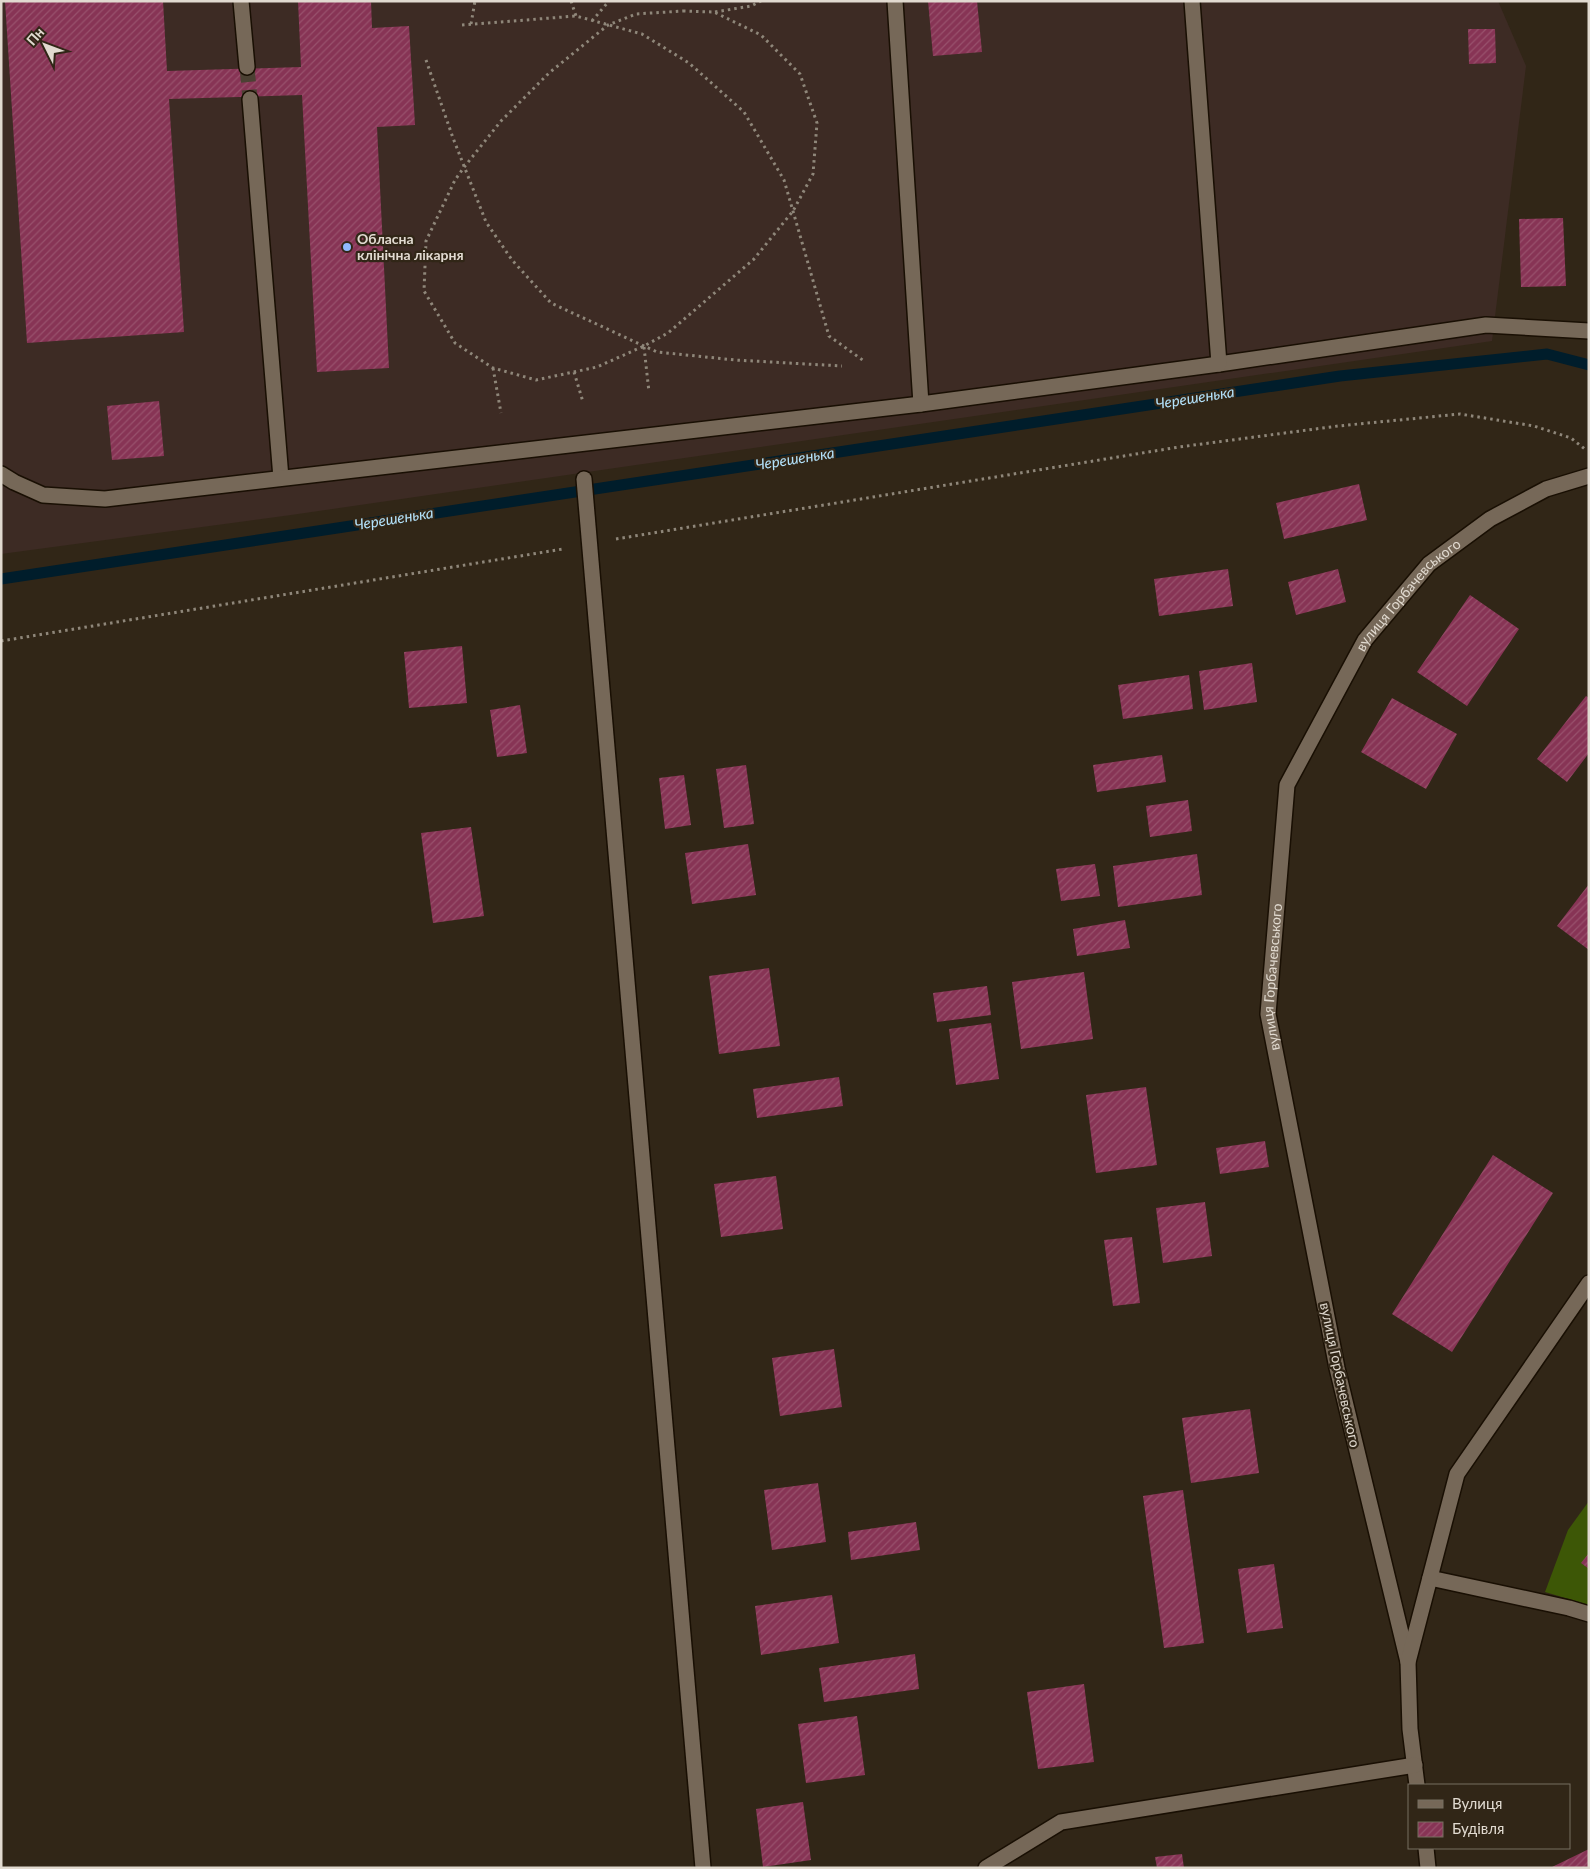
<svg xmlns="http://www.w3.org/2000/svg" width="1590" height="1869" font-family="Lato,sans-serif">
	<style>
		.medical { fill: #3d2b24 }
		.green { fill: #3d5706 }
		.lines { fill: none; stroke-linecap: round; stroke-linejoin: round }
		.stream { stroke: #001d2b; stroke-width: 11 }
		.building { fill: url(#building-hatch) }
		.minor-tunnel { stroke: #4b4133; stroke-width: 15; stroke-dasharray: 15 8; stroke-linecap: butt }
		.minor-casing { stroke: #190f03; stroke-width: 18 }
		.path { stroke: #8f877a; stroke-width: 3; stroke-dasharray: 2.5 4; stroke-linecap: butt }
		.minor { stroke: #766858; stroke-width: 15 }
		.poi-dot { fill: #90b8fd; stroke: #312617; stroke-width: 2 }
		.labels { text-anchor: middle; stroke-width: 4.5; stroke-linejoin: round; paint-order: stroke }
		.poi-label { font-size: 14px; font-weight: bold; fill: #e1dad0; stroke: #312617; text-anchor: start }
		.street-label { font-size: 14px; fill: #e1dad0; stroke: #312617 }
		.water-label { font-size: 15px; font-style: italic; fill: #b4e3fc; stroke: #312617 }
	</style>
	<defs>
		<pattern id="building-hatch" width="6" height="6" patternUnits="userSpaceOnUse" patternTransform="scale(1.25)"><rect width="6" height="6" fill="#873455"/><path d="M-1 1l2-2M0 6l6-6M5 7l2-2" fill="none" stroke="#98516c"/></pattern>
	</defs>
	<rect width="100%" height="100%" fill="#312617"/>
	<!-- medical -->
	<path class="medical" d="M1 1H1498L1526 66 1492 341 291 515 1 554Z"/>
	<!-- green -->
	<path class="green" d="M1589 1501V1605L1545 1592 1568 1530Z"/>
	<g class="lines">
		<!-- stream -->
		<path class="stream" d="M1 579 1340 376 1547 354 1589 365"/>
	</g>
	<!-- building -->
	<path class="building" d="M5 1H163L167 71 301 67 298 1H371L372 28 409 26 415 125 377 127 389 368 317 372 302 95 169 99 184 332 27 343Z
		M928 1H977L982 52 933 56Z
		M1468 29H1495L1496 63 1469 64Z
		M1563 218 1566 286 1521 287 1519 219Z
		M159 401 164 456 112 460 107 406Z
		M1359 484 1367 520 1284 539 1276 503Z
		M1228 569 1233 606 1159 616 1154 579Z
		M1338 569 1346 602 1296 615 1288 582Z
		M1470 595 1519 629 1467 706 1417 672Z
		M462 646 467 703 409 708 404 652Z
		M1252 663 1257 702 1204 710 1199 671Z
		M1189 675 1193 709 1123 719 1118 685Z
		M1586 696 1589 698V753L1567 782 1537 759Z
		M1392 698 1457 734 1426 789 1361 752Z
		M520 705 527 753 497 757 490 710Z
		M1162 755 1166 782 1097 792 1093 765Z
		M746 765 754 824 724 828 716 769Z
		M684 775 691 825 665 829 659 778Z
		M1188 800 1192 831 1150 837 1146 806Z
		M471 827 484 916 433 923 421 833Z
		M748 844 756 895 692 904 685 853Z
		M1197 854 1202 895 1118 907 1113 866Z
		M1095 864 1100 896 1061 901 1056 869Z
		M1589 884V950L1557 926Z
		M1125 920 1130 948 1077 956 1073 929Z
		M769 968 780 1046 719 1054 709 976Z
		M1084 972 1093 1039 1021 1049 1012 982Z
		M987 986 991 1015 937 1022 933 993Z
		M991 1023 999 1079 956 1085 949 1029Z
		M839 1077 843 1106 757 1118 753 1089Z
		M1146 1087 1157 1165 1096 1173 1086 1095Z
		M1265 1141 1269 1167 1220 1174 1216 1148Z
		M1493 1155 1553 1193 1452 1352 1392 1314Z
		M776 1176 783 1229 721 1237 714 1184Z
		M1205 1202 1212 1256 1163 1263 1156 1208Z
		M1132 1237 1140 1303 1113 1306 1104 1240Z
		M834 1349 842 1407 780 1416 772 1358Z
		M1250 1409 1259 1473 1191 1483 1182 1418Z
		M818 1483 826 1542 772 1550 764 1490Z
		M1183 1490 1204 1643 1164 1648 1143 1496Z
		M916 1522 920 1550 851 1560 848 1532Z
		M1589 1553V1569L1581 1563Z
		M1274 1564 1283 1628 1247 1633 1238 1569Z
		M832 1595 839 1643 761 1655 755 1606Z
		M915 1654 919 1689 824 1702 819 1668Z
		M1084 1684 1094 1762 1038 1769 1027 1692Z
		M857 1716 865 1775 806 1783 798 1724Z
		M803 1802 811 1860 763 1867 756 1809Z
		M1589 1849V1868H1550Z
		M1182 1854 1184 1868H1157L1155 1857Z"/>
	<g class="lines">
		<!-- minor-tunnel -->
		<path class="minor-tunnel" d="M247 67 250 99"/>
		<!-- minor casing -->
		<g class="minor-casing">
			<g id="minor">
				<path d="M241 1 247 67"/>
				<path d="M895 1 921 404"/>
				<path d="M250 99 281 478"/>
				<path d="M1219 364 1486 325 1589 331"/>
				<path d="M1 474 14 482 43 495 105 499 921 404 1219 364 1192 1"/>
				<path d="M584 479 703 1868"/>
				<path d="M1430 1578 1569 1608 1589 1614"/>
				<path id="s1" d="M1408 1662 1337 1368 1268 1014 1287 785 1365 640 1429 564 1490 519 1546 489 1589 476"/>
				<path d="M1417 1785 1410 1729 1408 1662 1457 1474 1589 1283"/>
				<path d="M1426 1848 1428 1868"/>
				<path d="M986 1868 1061 1822 1415 1765"/>
			</g>
		</g>
		<!-- path -->
		<path class="path" d="M571 1 576 16
			M683 11 714 12 761 35 800 74 817 123 813 174 793 211 754 259 668 333 644 346 597 367 536 380 493 368 455 343 424 291 426 241 455 180 465 166 501 121 549 73 608 25 636 14Z
			M715 12 751 6 761 1
			M592 21 609 1
			M471 24 475 1
			M462 25 576 16 642 34 689 63 744 112 784 180 829 336 864 361
			M426 60 453 138 486 222 512 260 551 303 657 352 735 360 842 366
			M644 347 649 392
			M493 368 501 413
			M574 372 583 402
			M616 539 1179 447 1338 426 1460 414 1534 426 1571 438 1586 450
			M1 641 563 549"/>
		<!-- minor -->
		<use href="#minor" class="minor"/>
	</g>
	<!-- markers -->
	<circle class="poi-dot" cx="347" cy="247" r="5"/>
	<g class="labels">
		<!-- poi labels -->
		<g class="poi-label">
			<text x="357" y="244">Обласна<tspan x="357" dy="16">клінічна лікарня</tspan></text>
		</g>
		<!-- street labels -->
		<g class="street-label">
			<text dy="5" stroke="none"><textPath href="#s1" startOffset="1120">вулиця Горбачевського</textPath></text>
			<text dy="5" stroke="none"><textPath href="#s1" startOffset="700">вулиця Горбачевського</textPath></text>
			<text transform="translate(1340 1375) rotate(78)" y="5">вулиця Горбачевського</text>
		</g>
		<!-- water labels -->
		<g class="water-label">
			<text transform="translate(1195 398) rotate(-9)" y="5">Черешенька</text>
			<text transform="translate(795 459) rotate(-9)" y="5">Черешенька</text>
			<text transform="translate(394 519) rotate(-9)" y="5">Черешенька</text>
		</g>
	</g>
	<!-- border -->
	<rect width="1590" height="1869" fill="none" stroke="#e1dad0" stroke-width="5"/>
	<!-- legend -->
	<rect x="1408" y="1784" width="162" height="65" fill="#312617" stroke="#776e61"/>
	<rect x="1418" y="1800" width="25" height="8" fill="#766858" stroke="#776e61"/>
	<text x="1452" y="1809" font-size="15" fill="#e1dad0">Вулиця</text>
	<rect x="1418" y="1822" width="25" height="15" fill="url(#building-hatch)" stroke="#776e61"/>
	<text x="1452" y="1834" font-size="15" fill="#e1dad0">Будівля</text>
	<!-- north arrow -->
	<g transform="translate(45 45) rotate(312)" stroke="#312617" stroke-width="4" paint-order="stroke">
	<path d="M0-4L9 19L0 12L-9 19Z" fill="#e1dad0"/>
	<text y="-8" font-size="14" font-weight="bold" text-anchor="middle" fill="#e1dad0">Пн</text>
	</g>
</svg>
